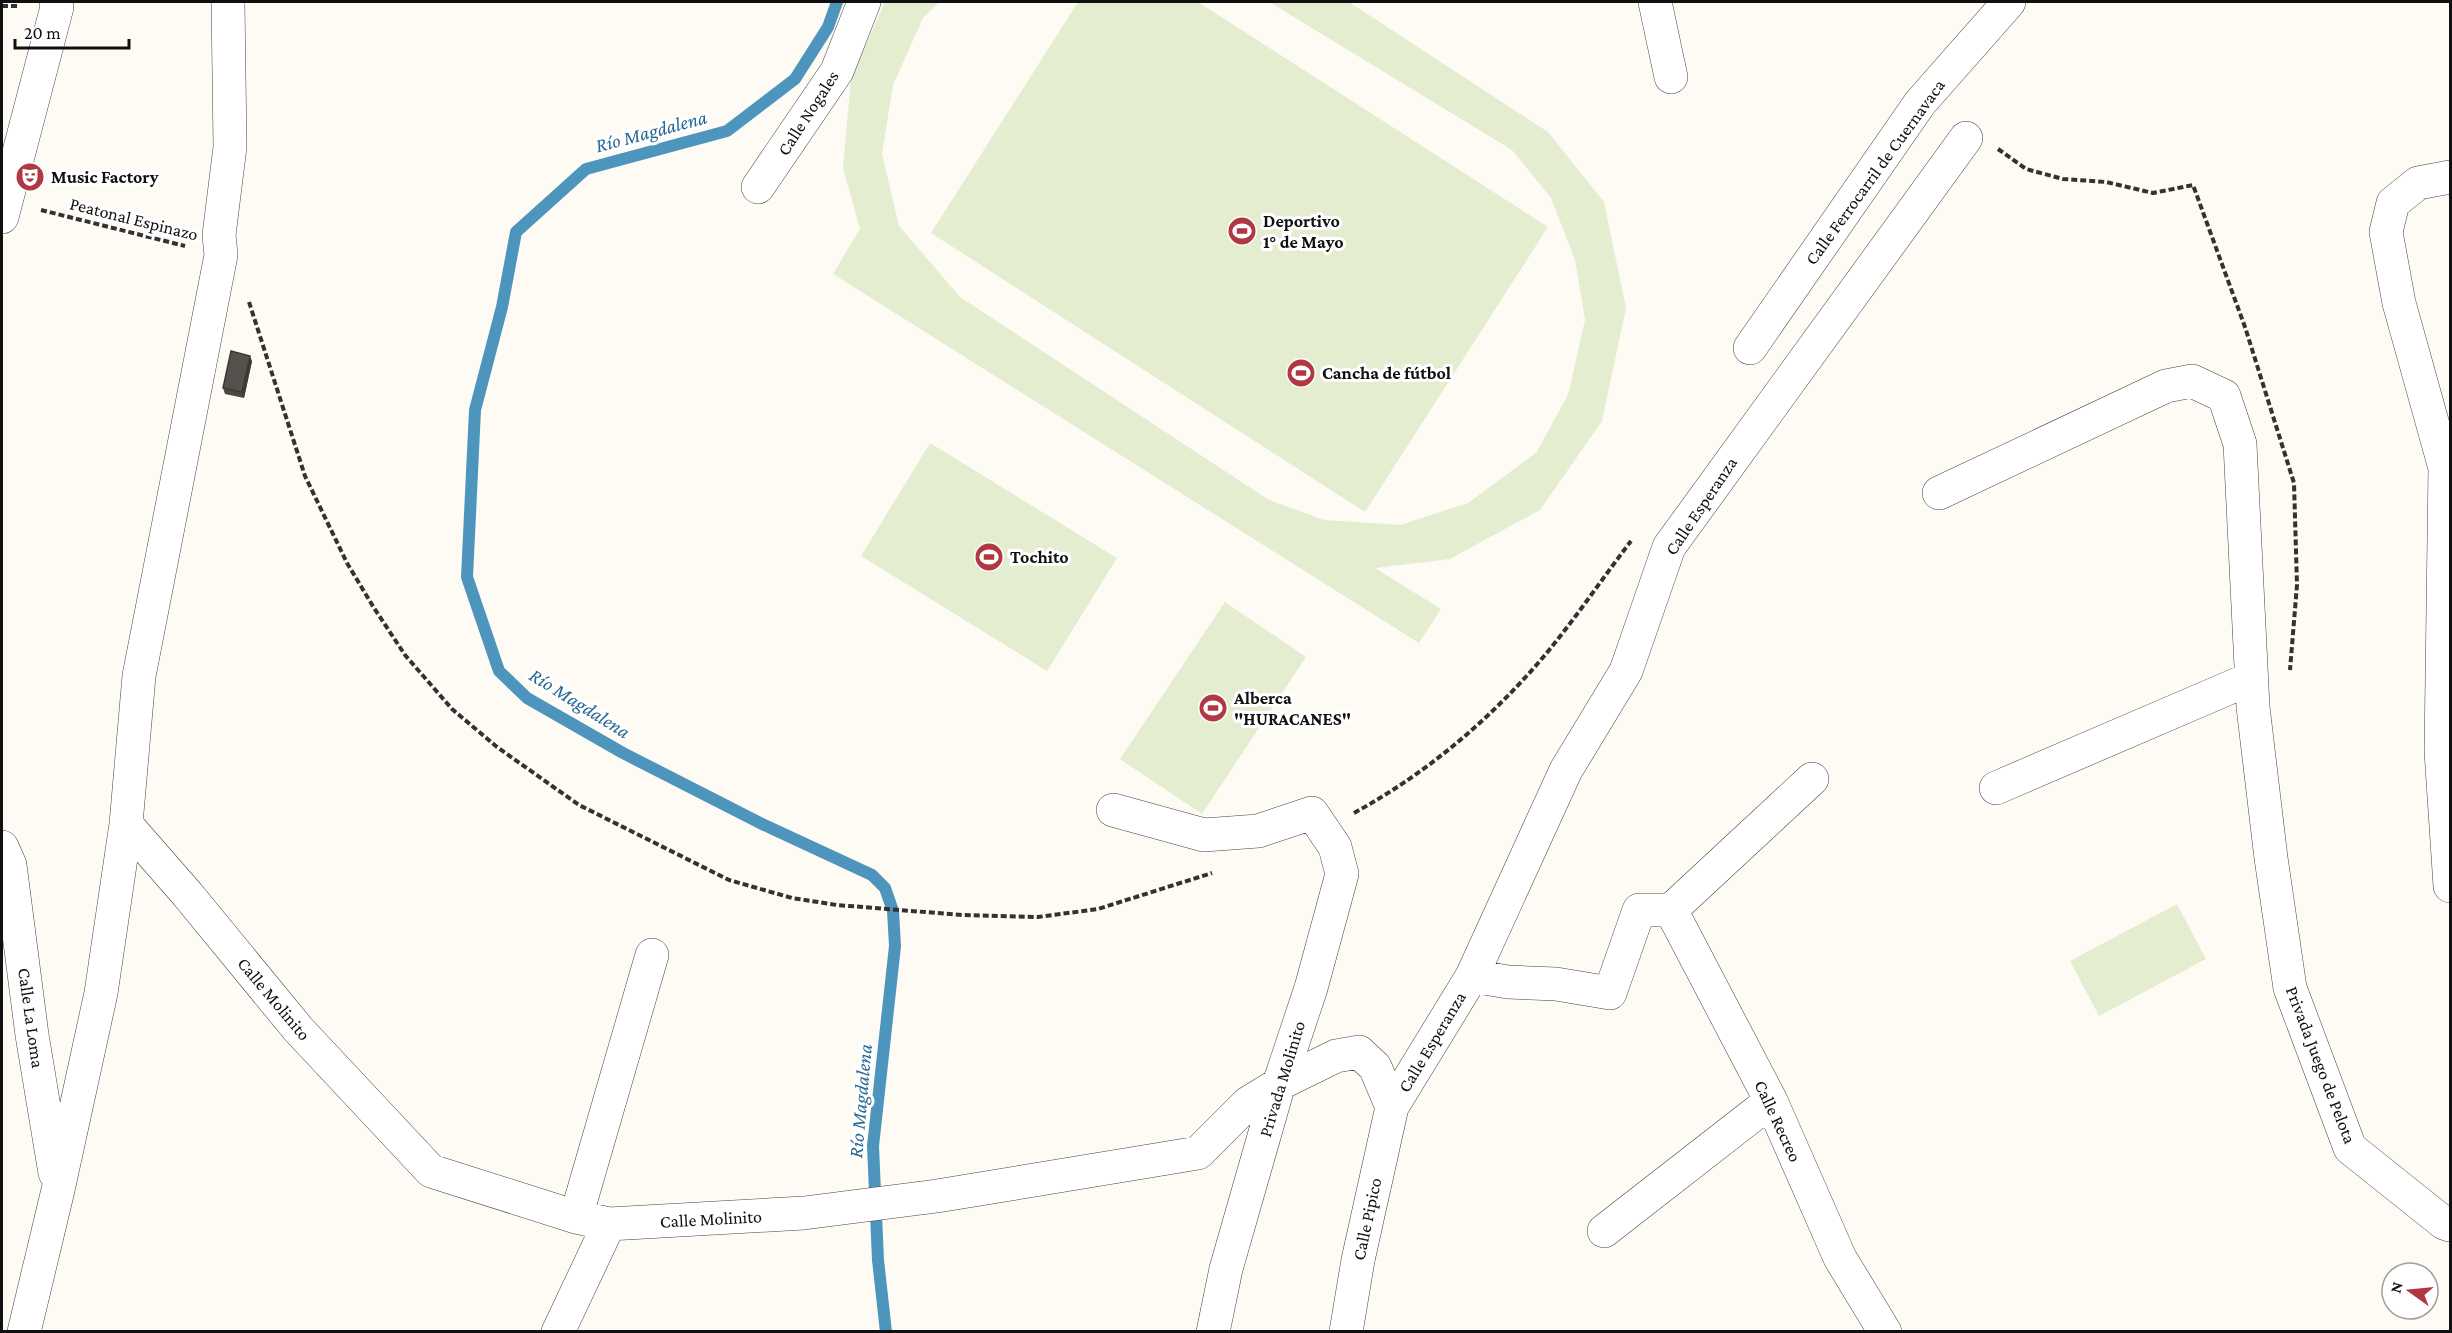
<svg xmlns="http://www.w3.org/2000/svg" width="2452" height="1333" font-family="'Crimson Pro',serif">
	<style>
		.pitch { fill: #e5edd1 }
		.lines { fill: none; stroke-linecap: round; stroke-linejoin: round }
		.stream { stroke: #4e95be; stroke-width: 12 }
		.minor-casing { stroke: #434343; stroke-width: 34 }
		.path { stroke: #323232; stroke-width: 4; stroke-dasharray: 6 3; stroke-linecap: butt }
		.minor { stroke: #fff; stroke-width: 33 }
		.wall { fill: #4b4642 }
		.shaded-wall { fill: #3d3936 }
		.building { fill: #57514d; stroke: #3d3936; stroke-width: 1.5 }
		.labels { text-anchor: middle; stroke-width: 6; stroke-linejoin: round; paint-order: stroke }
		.street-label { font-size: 18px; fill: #101010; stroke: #fff }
		.poi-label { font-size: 18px; font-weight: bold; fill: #101010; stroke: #fff; text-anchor: start }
		.water-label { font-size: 20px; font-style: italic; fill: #276893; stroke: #fff }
	</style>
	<rect width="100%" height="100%" fill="#fefbf4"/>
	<!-- pitch -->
	<path class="pitch" d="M885 2H939L923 18 893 85 882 154 899 226 960 297 1269 500 1324 520 1400 525 1468 503 1536 453 1568 395 1585 320 1575 260 1551 198 1512 150 1269 2H1349L1548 132 1604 202 1626 308 1602 421 1540 510 1450 559 1375 568 1441 609 1419 643 833 274 860 229 843 168 851 78Z
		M1078 2H1198L1548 227 1365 512 931 233Z
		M930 443 1117 558 1047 671 861 556Z
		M1225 602 1306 657 1202 814 1120 759Z
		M2177 904 2206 959 2099 1016 2070 961Z"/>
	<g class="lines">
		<!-- stream -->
		<path class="stream" d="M837 2 828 27 795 79 727 131 586 169 516 232 502 307 475 410 467 577 499 671 527 698 623 753 762 824 872 875 885 888 893 911 895 946 873 1146 878 1260 886 1332"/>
		<!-- minor casing -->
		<g class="minor-casing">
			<path id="minor" d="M1655 2 1671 77
				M2450 177 2418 183 2393 203 2386 232 2399 303 2445 468 2441 751 2450 886
				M758 187 837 71 864 2
				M2 217 57 7 56 2
				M1750 348 1920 103 2009 2
				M1939 493 2166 386 2192 381 2224 396 2240 444 2253 707 2271 858 2290 988 2350 1148 2444 1223 2450 1225
				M1996 788 2252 678
				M1113 810 1204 835 1258 831 1312 813 1335 847 1342 874 1311 988 1279 1084 1226 1269 1213 1332
				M126 824 188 895 298 1029 431 1171 576 1217 609 1224 804 1213 937 1196 1198 1153 1248 1103 1279 1084 1336 1056 1359 1052 1375 1067 1392 1107
				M2 847 10 865 32 1035 55 1173
				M1671 910 1771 1101 1840 1258 1885 1332
				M1472 976 1508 982 1556 984 1610 993 1639 910H1671L1812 779
				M576 1217 652 955
				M1604 1231 1771 1101
				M24 1332 58 1190 101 993 126 824 139 676 221 255 219 235 230 147 228 2
				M558 1332 609 1224
				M1346 1332 1358 1260 1392 1107 1472 976 1566 770 1626 671 1669 547 1966 138"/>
		</g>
		<!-- path -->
		<path class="path" d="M2 6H20
			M1998 149 2026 169 2063 179 2106 182 2153 193 2193 185 2245 327 2294 483 2297 585 2290 670
			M41 210 185 246
			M249 302 305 476 347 563 374 608 405 655 452 709 497 747 579 805 729 880 792 898 837 905 962 915 1038 917 1098 909 1212 873
			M1354 813C1427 773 1491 719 1545 655 1575 619 1602 579 1631 541"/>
		<!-- minor -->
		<use href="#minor" class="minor"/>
	</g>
	<!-- wall -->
	<path class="wall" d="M252 361 244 398 225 394 223 388Z"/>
	<!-- shaded-wall -->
	<path class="shaded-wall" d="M250 356 252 361 244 398 242 392Z"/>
	<!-- building -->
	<path class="building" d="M231 351 250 356 242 392 223 388Z"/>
	<!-- icons -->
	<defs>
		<g id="theatre-disc" transform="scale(1.5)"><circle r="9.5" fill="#b03842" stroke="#fff"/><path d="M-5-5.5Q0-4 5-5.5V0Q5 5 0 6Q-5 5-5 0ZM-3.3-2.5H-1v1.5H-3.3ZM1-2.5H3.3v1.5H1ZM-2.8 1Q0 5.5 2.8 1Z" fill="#fff"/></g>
		<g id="stadium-disc" transform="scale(1.5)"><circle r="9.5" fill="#b03842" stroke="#fff"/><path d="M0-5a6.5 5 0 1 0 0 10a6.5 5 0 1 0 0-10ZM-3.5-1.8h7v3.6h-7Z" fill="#fff"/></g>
	</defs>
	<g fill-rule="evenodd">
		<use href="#theatre-disc" x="30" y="177"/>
		<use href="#stadium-disc" x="1242" y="231"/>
		<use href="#stadium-disc" x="1301" y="373"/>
		<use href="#stadium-disc" x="989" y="557"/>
		<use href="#stadium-disc" x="1213" y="708"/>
	</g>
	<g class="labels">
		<!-- street labels -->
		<g class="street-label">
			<text transform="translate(808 113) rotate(-57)" y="6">Calle Nogales</text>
			<text transform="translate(1875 172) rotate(-54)" y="6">Calle Ferrocarril de Cuernavaca</text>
			<text transform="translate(134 219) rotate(14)" y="6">Peatonal Espinazo</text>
			<text transform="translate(1701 506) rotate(-56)" y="6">Calle Esperanza</text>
			<text transform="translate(274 999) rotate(50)" y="6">Calle Molinito</text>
			<text transform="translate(31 1018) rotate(82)" y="6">Calle La Loma</text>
			<text transform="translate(1432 1042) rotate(-59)" y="6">Calle Esperanza</text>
			<text transform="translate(2321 1065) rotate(69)" y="6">Privada Juego de Pelota</text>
			<text transform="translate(1282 1079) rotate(-73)" y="6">Privada Molinito</text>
			<text transform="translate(1778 1121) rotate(65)" y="6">Calle Recreo</text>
			<text transform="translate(711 1219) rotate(-3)" y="6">Calle Molinito</text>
			<text transform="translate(1367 1219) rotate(-78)" y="6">Calle Pipico</text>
		</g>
		<!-- poi labels -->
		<g class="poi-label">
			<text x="51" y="183">Music Factory</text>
			<text x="1263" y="227">Deportivo<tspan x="1263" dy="21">1° de Mayo</tspan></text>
			<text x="1322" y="379">Cancha de fútbol</text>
			<text x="1010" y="563">Tochito</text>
			<text x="1234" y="704">Alberca<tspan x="1234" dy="21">"HURACANES"</tspan></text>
		</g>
		<!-- water labels -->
		<g class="water-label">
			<text transform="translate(651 131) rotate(-15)" y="7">Río Magdalena</text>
			<text transform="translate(580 703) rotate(32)" y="7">Río Magdalena</text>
			<text transform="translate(860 1101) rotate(-85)" y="7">Río Magdalena</text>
		</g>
	</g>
	<!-- border -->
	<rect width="2452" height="1333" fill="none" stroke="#101010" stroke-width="6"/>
	<!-- north arrow -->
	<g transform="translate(2410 1291) rotate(285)"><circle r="28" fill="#ffffff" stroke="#9f9f9f" stroke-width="1.5"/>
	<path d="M0-4.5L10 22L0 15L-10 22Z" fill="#b03842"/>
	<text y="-9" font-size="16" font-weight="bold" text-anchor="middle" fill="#101010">N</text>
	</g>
	<!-- scale -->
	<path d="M15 39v9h114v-9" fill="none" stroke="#101010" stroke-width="3"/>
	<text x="24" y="39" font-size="18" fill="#101010" stroke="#ffffff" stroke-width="4.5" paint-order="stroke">20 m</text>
</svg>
